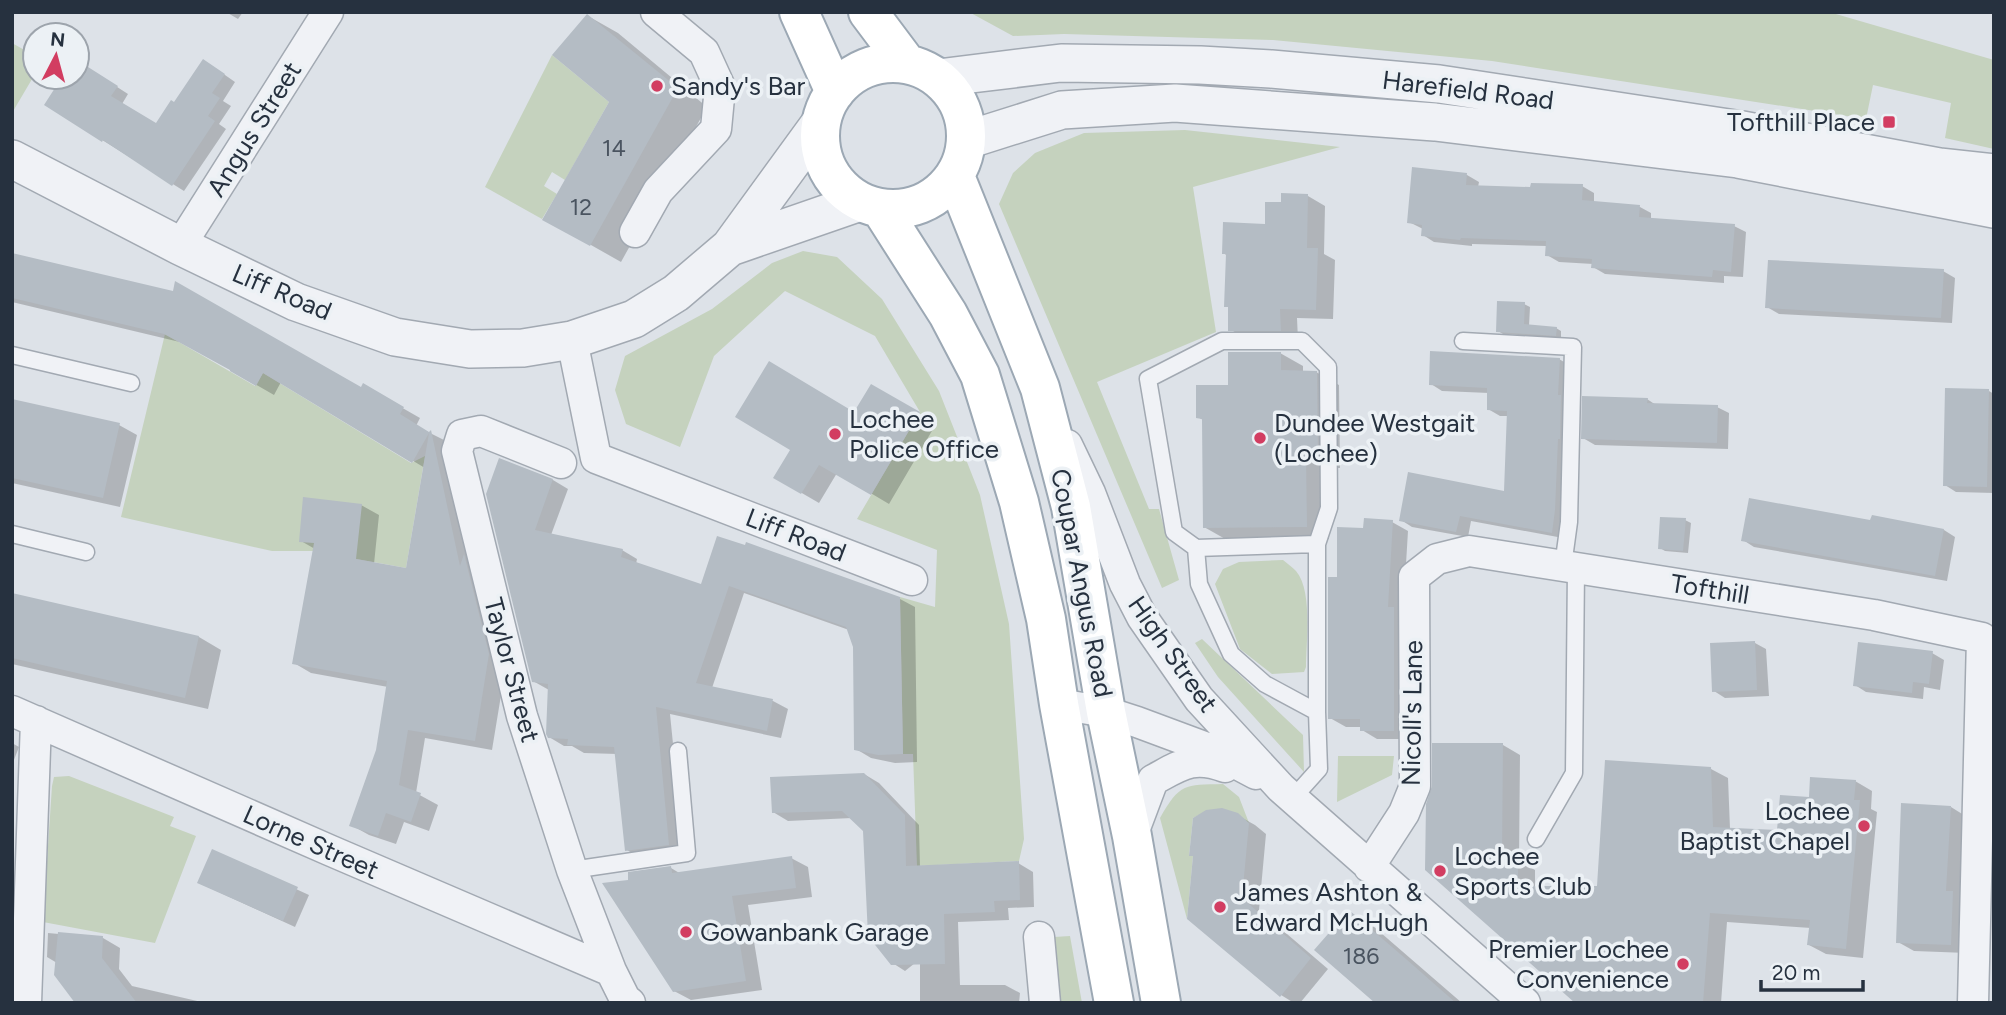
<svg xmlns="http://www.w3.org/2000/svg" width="2006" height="1015" font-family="Figtree,sans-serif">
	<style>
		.green { fill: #c5d2be }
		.shadow { fill: #0003 }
		.building { fill: #b4bcc4 }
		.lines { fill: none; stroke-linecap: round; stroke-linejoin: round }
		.service-casing { stroke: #a2a9b2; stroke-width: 19 }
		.minor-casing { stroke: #a2a9b2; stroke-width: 33 }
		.tertiary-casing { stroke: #a2a9b2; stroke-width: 40 }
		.primary-casing { stroke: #9ca8b4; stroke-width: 42 }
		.service { stroke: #f0f2f6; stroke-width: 16 }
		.minor { stroke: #f0f2f6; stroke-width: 30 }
		.tertiary { stroke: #f0f2f6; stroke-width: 37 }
		.primary { stroke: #fff; stroke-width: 38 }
		.poi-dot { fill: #d23d61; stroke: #ecf1f5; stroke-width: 2.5 }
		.labels { text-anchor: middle; stroke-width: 7; stroke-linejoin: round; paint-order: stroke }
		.number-label { font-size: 23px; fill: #4a5460 }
		.poi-label { font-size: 26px; fill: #26313f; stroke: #ecf1f5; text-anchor: start }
		.street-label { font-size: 26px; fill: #26313f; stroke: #ecf1f5 }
	</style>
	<rect width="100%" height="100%" fill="#dde2e8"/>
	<!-- green -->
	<path class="green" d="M969 12H1829L1994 60V149L1945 138 1951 103 1873 85 1866 119 1492 61 1273 40 1064 34 1013 36Z
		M12 43 35 56V74L12 113Z
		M552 55 609 102 565 180 552 172 544 186 557 194 542 219 485 187Z
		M1185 130 1340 147 1193 187 1216 332 1097 382 1149 509H1159L1179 580 1162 588 999 204 1013 173 1035 153 1084 133Z
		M803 251 837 257 882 299 939 391 980 495 1009 624 1024 839 1019 861 917 866 913 754H903L900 597 935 607 937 550 857 519 920 412 875 336 785 291 714 356 680 447 626 424 615 390 625 356 712 309 772 263Z
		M165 334 255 386 263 373 411 463 425 456 406 568 313 551H272L121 517Z
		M1283 560C1287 563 1292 567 1296 571 1313 591 1306 642 1306 667L1304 672 1272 674 1240 649 1215 584 1223 569 1239 562Z
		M1202 639 1303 735 1304 772 1218 677 1195 643Z
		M1338 756H1394L1392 775 1337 802Z
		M69 776 174 817 170 826 196 836 155 943 43 922 52 786 54 777Z
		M1223 784 1239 797 1249 823C1232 808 1212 807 1193 818L1189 856H1193L1187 919 1160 818C1180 783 1184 785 1223 784Z
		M1070 936 1082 1003H1059L1054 937Z"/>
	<!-- shadow -->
	<path class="shadow" d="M226 12H243L238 19Z
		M588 16 618 33 707 107 621 262 545 219 611 101Z
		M77 66 97 74 128 94 122 104 157 125 175 104 215 68 235 82 223 101 231 106 219 124 226 129 184 191 46 105 57 88 40 77H77Z
		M1414 169 1467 175 1479 182 1478 187 1532 189 1582 186 1594 193V203L1640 207 1651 213V220L1734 226 1746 232 1743 277 1724 276V283L1605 274 1593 267V264L1559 262 1547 255V246L1472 244V246L1434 242 1423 235V229L1409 222Z
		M1308 196 1325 206 1324 254 1335 260 1333 319 1297 318 1298 340H1247L1230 329V308L1226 306 1228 256 1223 253 1266 226 1282 204Z
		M12 255 362 389 364 386 420 418 416 426 448 442 506 665 492 750 425 738 416 793 438 805 429 831 404 822 396 844 369 835 351 825 377 751 388 687 311 673 294 663 315 549 301 541 361 505 379 515 374 564 408 570 425 468 281 382 274 395 184 343 12 302Z
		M1943 271 1955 278 1952 323 1779 314 1767 307Z
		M1524 304 1530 307 1529 326 1556 328 1561 331V338L1503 334 1498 331Z
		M1280 353 1303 366V372H1316L1339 385 1340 468H1328L1329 539 1227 540 1204 527 1203 420 1198 417 1230 386Z
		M1559 359 1571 366 1563 538 1471 521 1468 537 1412 527 1401 520 1505 493 1509 416H1500L1488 409 1489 393 1442 391 1431 384Z
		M872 386 936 424 889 504 837 473 819 503 776 478 793 449 855 414Z
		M1989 391 1994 394V493L1956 492 1945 485Z
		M1647 399 1656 405 1717 407 1729 413 1728 449 1595 445 1583 438Z
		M12 401 119 425 137 435 120 507 12 483Z
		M500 460 553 480 568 489 551 535 622 550 637 559 636 564 702 586 718 539 900 599 915 607 917 762 895 763 871 758 856 749 855 646 849 630 744 593 712 688 773 701 788 709 781 738 670 714 684 853 642 859 627 850 617 754 584 753 572 746H564L549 737V690L533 681Z
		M1685 520 1691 523 1688 553 1665 551 1660 548Z
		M1392 522 1408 531 1403 614 1409 739H1377L1362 730V727H1346L1330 718 1339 579 1365 529Z
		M1944 530 1955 537 1947 581 1754 547 1743 540Z
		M12 595 199 637 221 650 208 709 12 664Z
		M1755 643 1766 649 1769 696 1725 698 1714 691Z
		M1932 653 1944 660 1940 690 1924 687 1923 699 1866 692 1855 685Z
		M12 743 19 747 12 765Z
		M1503 745 1520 755 1519 861 1535 870V888L1599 887 1711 769 1728 778 1730 829 1779 832 1811 799 1855 781 1872 791 1871 809 1877 812 1863 958 1826 954 1809 945 1811 928 1727 922 1721 1003H1578L1427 869Z
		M864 774 879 783 919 825 920 868 1018 863 1033 872 1034 907 1008 908 1009 920 958 922 960 985H1005L1020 993 1019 1003H920V959L905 971 891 962 864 830 852 818 788 821 773 812Z
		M1951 807 1967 817V953L1914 951 1898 942Z
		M1237 815 1255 825 1266 834 1259 910 1328 969 1300 1003H1294L1281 995 1195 857 1191 855Z
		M213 851 309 895 295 927 199 883Z
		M791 858 808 867 812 897 748 905 762 990 691 1000 674 991 671 868 681 874Z
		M1349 913 1373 926 1462 1003H1378Z
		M12 921 23 927 22 956 12 954Z
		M48 933 103 938 120 948 119 969 132 986 206 1003H78L57 963 47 957Z"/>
	<!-- building -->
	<path class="building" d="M587 14 678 88 590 246 542 220 609 102 552 55Z
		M203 59 225 74 212 93 220 98 208 116 215 121 172 186 103 140 102 142 44 105 62 77H77V60L118 86 111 96 156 123 171 100 174 102Z
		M1412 167 1467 173 1466 185 1530 187 1531 183 1583 184 1582 200 1640 205 1639 217 1735 224 1731 272 1713 270 1712 277 1591 268 1592 259 1545 256 1546 241 1461 238 1460 240 1421 236 1422 225 1407 223Z
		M1281 193 1308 194 1307 248H1318L1316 310 1280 309 1281 331H1228V307H1224L1226 254H1222L1223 222 1265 224V202H1281Z
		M12 253 173 291 175 281 361 387 363 383 404 407 400 414 429 432 431 430 460 566 464 554 489 654 475 741 408 730 399 785 421 793 411 822 386 813 378 836 349 826 376 750 387 681 292 664 314 543 299 542 303 497 362 504 356 559 406 568 429 433 412 463 263 373 256 386 230 371V370L164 334 12 298Z
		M1768 260 1944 269 1941 318 1765 308Z
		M1497 301 1525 302 1524 324 1557 327 1556 336 1496 332Z
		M1430 351 1560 358 1558 395H1561L1560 439H1558L1555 510 1552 533 1460 516 1456 532 1399 521 1408 472 1504 491 1507 411 1487 410V388L1429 385Z
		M1228 352H1281V370L1317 371 1318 456H1306L1307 527 1203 528 1202 419 1196 418V385H1228Z
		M769 361 854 412 871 384 920 412 871 495 819 465 801 494 773 478 790 450 735 417Z
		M1945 388 1989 389 1987 487 1943 486Z
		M1582 396 1648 398 1647 403 1718 405 1717 443 1581 439Z
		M12 399 120 423 103 498 12 478Z
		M499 458 553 479 535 530 623 549 621 557 701 584 717 536 745 545 746 542 900 597 903 754 878 755 854 750 853 647 846 627 729 586 696 683 773 699 767 731 656 707 669 845 625 851 614 747 567 745 568 739 548 738 546 734 548 684 532 682 486 494Z
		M1749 498 1870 520 1872 515 1944 529 1935 576 1741 541Z
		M1660 517 1686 518 1683 551 1658 549Z
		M1364 518 1393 520 1388 607H1394V731H1360V719H1328V577H1337V527L1363 528Z
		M12 593 199 636 185 698 12 658Z
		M1755 641 1757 690 1712 692 1710 643Z
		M1858 642 1933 651 1929 684 1913 682 1912 693 1853 686Z
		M1432 743H1503L1502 858H1518V886H1597L1605 760 1711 767 1713 827 1777 830 1780 795 1809 797 1810 777 1856 780 1854 800H1860L1846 949 1807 945 1810 920 1710 913 1703 1003H1575L1425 870 1426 804 1432 786Z
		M864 773 905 815 906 866 1019 861 1020 900 994 901 995 912 944 914 945 964 891 965 868 936 863 831 842 811 772 813 770 777Z
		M1901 803 1951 806 1946 891H1953L1951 945 1896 943Z
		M1222 808 1238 813 1249 823 1242 898 1311 958 1280 997 1187 919 1193 856H1189L1193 818 1206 810Z
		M212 849 298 887 283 921 197 883Z
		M792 856 796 888 732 896 746 981 673 992 602 883 628 880V872L671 866 672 873Z
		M1349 910 1406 959 1456 1003H1375L1314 950Z
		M58 932 103 936 102 958 137 1003H75L54 975Z"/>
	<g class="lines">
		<!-- service casing -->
		<g class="service-casing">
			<path id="service" d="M1463 341 1573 347 1569 522 1563 566
				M12 355 131 383
				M12 534 86 552
				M1196 548 1174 532 1148 379 1222 341H1302L1328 367 1329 508 1317 544
				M1293 798 1319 769 1317 712V544L1196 548 1199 584 1231 654 1265 684 1317 712
				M1536 839 1574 773 1576 568
				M572 870 687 853 678 751"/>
		</g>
		<!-- minor casing -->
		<g class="minor-casing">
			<path id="minor" d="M635 232 658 191 716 129 720 87 704 52 656 12
				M180 246 328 12
				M572 340 596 458 912 580
				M1067 445 1090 493 1125 584 1142 617 1199 699 1281 788 1525 1003
				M561 463 481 431 462 435 457 451 522 716 572 870 611 971 625 999 630 1003
				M1059 704 1106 712 1137 722 1207 748 1256 774
				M12 711 329 850 611 971
				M1132 836 1153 780C1181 765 1193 755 1225 767
				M1369 867 1404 813 1415 786 1414 577 1437 559 1469 551 1874 615 1982 638
				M1039 937 1045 1003
				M26 1003 36 721
				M1973 1003 1982 638"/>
		</g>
		<!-- tertiary casing -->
		<g class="tertiary-casing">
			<path id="tertiary" d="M938 78 1061 63 1200 65 1271 69 1439 84 1742 130 1939 167 1994 173
				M967 140 1062 110 1175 103 1435 122 1738 159 1994 209
				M12 159 180 246 296 302 395 337 470 349 523 348 572 340 634 319 676 293 730 247 821 122
				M730 247 860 202"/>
		</g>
		<!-- primary casing -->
		<g class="primary-casing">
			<path id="primary" d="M799 12 835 92
				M868 12 907 64
				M820 136a73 73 0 1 1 146 0a73 73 0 1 1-146 0Z
				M955 176 1040 388 1071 507 1106 712 1132 836 1161 1003
				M881 209 948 314 980 375 1019 502 1046 619 1059 704 1114 1003"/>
		</g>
		<!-- service -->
		<use href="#service" class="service"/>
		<!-- minor -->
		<use href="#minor" class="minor"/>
		<!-- tertiary -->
		<use href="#tertiary" class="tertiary"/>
		<!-- primary -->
		<use href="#primary" class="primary"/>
	</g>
	<!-- markers -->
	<g class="poi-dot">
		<circle cx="657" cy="86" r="7"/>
		<rect x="1882" y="115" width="14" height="14" rx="3.5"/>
		<circle cx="835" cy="434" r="7"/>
		<circle cx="1260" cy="438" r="7"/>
		<circle cx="1864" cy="826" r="7"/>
		<circle cx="1440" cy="871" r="7"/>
		<circle cx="1220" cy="907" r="7"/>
		<circle cx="686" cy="932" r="7"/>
		<circle cx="1683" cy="964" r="7"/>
	</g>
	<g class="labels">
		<!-- number labels -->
		<g class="number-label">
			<text x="614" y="156">14</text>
			<text x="581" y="215">12</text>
			<text x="1361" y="964">186</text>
		</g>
		<!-- poi labels -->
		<g class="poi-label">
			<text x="671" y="95">Sandy's Bar</text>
			<text x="1875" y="131" text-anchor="end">Tofthill Place</text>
			<text x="849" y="428">Lochee<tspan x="849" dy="30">Police Office</tspan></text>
			<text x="1274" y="432">Dundee Westgait<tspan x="1274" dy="30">(Lochee)</tspan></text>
			<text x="1850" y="820" text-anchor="end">Lochee<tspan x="1850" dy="30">Baptist Chapel</tspan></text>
			<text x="1454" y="865">Lochee<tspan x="1454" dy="30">Sports Club</tspan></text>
			<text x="1234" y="901">James Ashton &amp;<tspan x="1234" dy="30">Edward McHugh</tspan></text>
			<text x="700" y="941">Gowanbank Garage</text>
			<text x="1669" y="958" text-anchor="end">Premier Lochee<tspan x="1669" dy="30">Convenience</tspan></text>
		</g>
		<!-- street labels -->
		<g class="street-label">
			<text transform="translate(1468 90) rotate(7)" y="9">Harefield Road</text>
			<text transform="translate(254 129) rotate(-58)" y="9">Angus Street</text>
			<text transform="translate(282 292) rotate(23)" y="9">Liff Road</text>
			<text transform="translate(796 535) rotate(21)" y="9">Liff Road</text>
			<text transform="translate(1082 583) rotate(79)" y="9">Coupar Angus Road</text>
			<text transform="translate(1710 589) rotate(9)" y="9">Tofthill</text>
			<text transform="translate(1173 654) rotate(55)" y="9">High Street</text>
			<text transform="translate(512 670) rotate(75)" y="9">Taylor Street</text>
			<text transform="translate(1412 713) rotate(-89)" y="9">Nicoll's Lane</text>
			<text transform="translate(311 842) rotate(24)" y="9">Lorne Street</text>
		</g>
	</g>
	<!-- border -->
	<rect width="2006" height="1015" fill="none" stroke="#26313f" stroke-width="28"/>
	<!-- north arrow -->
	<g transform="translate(56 56) rotate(6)"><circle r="33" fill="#ecf1f5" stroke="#9da4ac" stroke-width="2"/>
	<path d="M0-5L12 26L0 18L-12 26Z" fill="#d23d61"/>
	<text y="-10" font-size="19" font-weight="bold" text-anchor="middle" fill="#26313f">N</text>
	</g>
	<!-- scale -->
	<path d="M1761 980v10h102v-10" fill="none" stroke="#26313f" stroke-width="3.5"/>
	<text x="1772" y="980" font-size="21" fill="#26313f" stroke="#ecf1f5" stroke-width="5" paint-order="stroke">20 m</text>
</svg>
